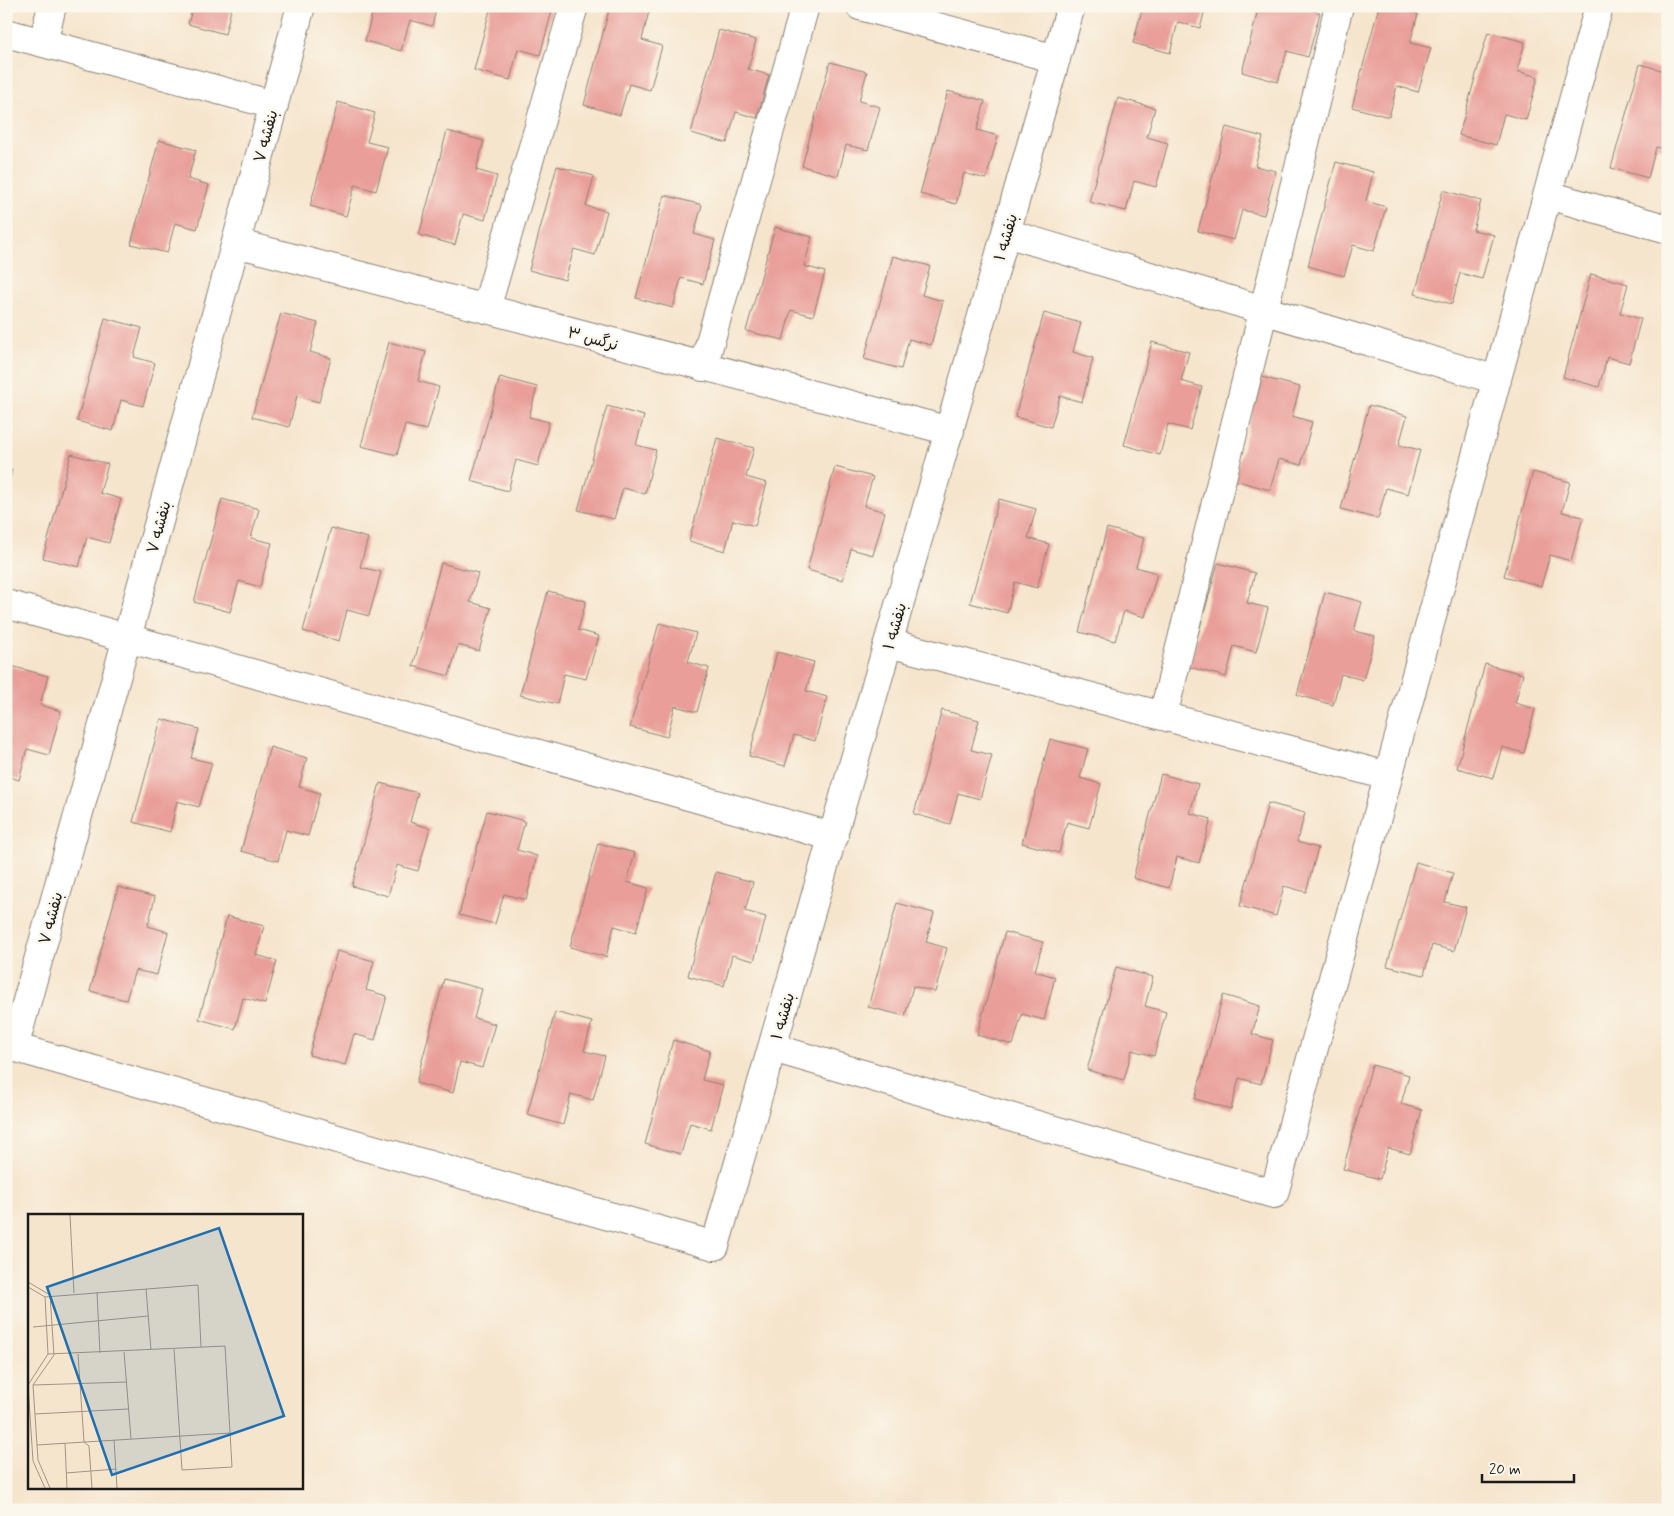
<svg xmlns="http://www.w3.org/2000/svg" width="1674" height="1516" font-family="Mynerve,'Playpen Sans Arabic',sans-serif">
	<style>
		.building { fill: #e99e99 }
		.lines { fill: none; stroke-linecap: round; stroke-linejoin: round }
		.minor-casing { stroke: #898074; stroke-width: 30 }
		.minor { stroke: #fff; stroke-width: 28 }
		.labels { text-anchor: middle; stroke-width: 4.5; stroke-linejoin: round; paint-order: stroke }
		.street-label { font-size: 16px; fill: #1c1c1c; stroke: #fbf7ec }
		.inset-road { fill: none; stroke: #9f9586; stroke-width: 1 }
		.view { fill: #1f6fb2; fill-opacity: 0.15; stroke: #1f6fb2; stroke-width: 2.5 }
		.inset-edge { fill: none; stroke: #1c1c1c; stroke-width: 2.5 }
	</style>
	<rect width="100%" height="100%" fill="#fbf7ec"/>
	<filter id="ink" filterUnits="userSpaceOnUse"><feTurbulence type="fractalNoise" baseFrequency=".02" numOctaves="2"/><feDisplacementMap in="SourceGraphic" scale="10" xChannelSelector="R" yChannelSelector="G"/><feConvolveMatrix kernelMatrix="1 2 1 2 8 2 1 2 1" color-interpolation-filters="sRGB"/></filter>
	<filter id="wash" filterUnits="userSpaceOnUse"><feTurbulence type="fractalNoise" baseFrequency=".0096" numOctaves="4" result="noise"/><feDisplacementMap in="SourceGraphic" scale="20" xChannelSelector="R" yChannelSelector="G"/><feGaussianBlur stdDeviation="1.12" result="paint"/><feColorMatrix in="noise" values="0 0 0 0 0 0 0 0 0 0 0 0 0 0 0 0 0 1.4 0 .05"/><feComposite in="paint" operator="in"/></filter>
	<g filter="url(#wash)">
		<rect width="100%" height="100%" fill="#f6e5cd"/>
		<g id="blocks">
			<!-- building -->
			<path class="building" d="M193 6H232L225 34 188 24Z
				M374 6H437L432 26 410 20 401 51 365 41Z
				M491 6H534L552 11 540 55 518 49 510 80 474 70Z
				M610 6H630L649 11 642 40 662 46 650 90 629 84 620 115 584 105Z
				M1143 6H1206L1200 28 1178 22 1170 53 1133 43Z
				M1259 6H1300L1320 13 1308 57 1287 51 1278 82 1242 72Z
				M1379 6H1390L1418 14 1410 43 1431 48 1418 92 1397 86 1389 117 1352 107Z
				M719 30 756 40 748 69 769 75 757 118 736 112 727 143 691 133Z
				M1488 32 1525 42 1517 71 1538 77 1526 120 1504 114 1496 145 1459 135Z
				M830 62 867 72 859 101 880 107 868 150 846 145 838 176 802 166Z
				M1640 64 1668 72V150L1656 147 1648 178 1611 168Z
				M948 91 985 101 977 130 998 136 986 179 964 173 956 204 920 194Z
				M1118 98 1155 108 1147 137 1168 143 1156 187 1134 181 1126 211 1089 202Z
				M338 102 375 113 367 142 388 147 376 191 355 185 346 216 310 206Z
				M1226 127 1263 137 1255 166 1276 171 1264 215 1242 210 1234 240 1198 231Z
				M447 131 484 141 476 170 497 176 485 220 463 214 455 245 419 235Z
				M159 140 196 150 188 179 209 185 197 229 175 223 167 253 131 244Z
				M1336 162 1373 172 1366 201 1386 207 1374 251 1353 245 1344 276 1308 266Z
				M557 166 594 176 586 206 607 211 595 255 574 249 565 280 529 270Z
				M1443 190 1481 201 1473 230 1494 235 1482 279 1460 273 1452 304 1415 294Z
				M664 195 702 205 694 234 715 240 703 284 681 278 673 308 636 298Z
				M775 227 812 237 804 266 825 272 813 316 791 310 783 340 746 331Z
				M893 256 930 266 922 295 943 301 931 345 909 339 901 369 864 359Z
				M1591 274 1628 284 1620 313 1641 319 1629 363 1607 357 1599 387 1563 377Z
				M281 313 318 323 310 352 331 358 319 402 297 396 289 427 252 417Z
				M1044 313 1081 323 1073 352 1093 358 1082 402 1060 396 1051 427 1015 417Z
				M105 318 142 328 134 357 155 363 143 406 121 400 113 431 77 421Z
				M389 342 426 352 418 381 439 387 427 430 405 425 397 455 361 446Z
				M1152 342 1189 352 1181 381 1202 387 1190 430 1168 424 1160 455 1124 445Z
				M500 377 537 387 529 417 549 422 538 466 516 460 508 491 471 481Z
				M1262 377 1300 387 1292 416 1312 422 1301 465 1279 459 1270 490 1234 480Z
				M1369 405 1407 416 1399 445 1420 450 1408 494 1386 488 1378 519 1341 509Z
				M607 406 644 416 636 445 656 450 645 494 623 488 614 519 578 510Z
				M717 438 754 448 746 477 767 483 755 526 733 520 725 551 689 541Z
				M71 454 108 464 100 493 121 499 109 543 87 537 79 567 43 558Z
				M835 467 873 477 864 506 885 512 873 555 851 549 843 580 807 570Z
				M6 469 12 470 7 490H6Z
				M1533 472 1570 482 1562 512 1583 517 1571 561 1550 555 1541 586 1504 576Z
				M222 499 259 509 251 538 272 543 260 587 239 581 230 612 194 602Z
				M999 499 1036 509 1028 538 1049 544 1037 588 1015 582 1007 613 970 603Z
				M331 528 368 538 360 567 381 572 369 616 347 610 339 641 303 631Z
				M1107 528 1144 538 1136 567 1157 573 1145 617 1124 611 1115 641 1079 632Z
				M441 563 478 573 470 602 491 608 479 651 458 645 449 676 413 666Z
				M1218 563 1255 573 1247 603 1268 608 1256 652 1234 646 1226 677 1189 667Z
				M548 591 586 601 578 630 599 636 586 679 564 674 557 704 520 695Z
				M1325 592 1362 602 1354 631 1375 636 1363 680 1341 674 1333 705 1297 695Z
				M659 623 696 633 688 662 709 668 697 712 675 706 667 737 630 727Z
				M777 652 814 662 806 691 827 697 815 741 794 735 785 766 749 756Z
				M1485 664 1523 674 1515 703 1535 709 1524 753 1502 747 1493 778 1457 768Z
				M11 666 48 676 40 705 61 711 49 755 27 749 19 780 6 776V683Z
				M942 710 979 720 971 750 992 755 980 799 958 793 950 824 914 814Z
				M161 719 199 729 191 758 212 763 199 807 177 801 170 832 133 822Z
				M1050 739 1088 749 1080 778 1101 784 1089 828 1067 822 1059 853 1022 843Z
				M270 747 307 758 299 787 320 793 308 836 286 830 278 861 241 851Z
				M1161 774 1198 784 1190 813 1211 819 1199 863 1177 857 1169 888 1133 878Z
				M380 783 418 793 410 822 430 828 418 871 397 865 388 896 352 886Z
				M1268 803 1305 813 1297 842 1318 848 1306 892 1284 886 1276 916 1240 906Z
				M487 811 525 821 517 850 537 856 526 900 504 894 495 924 459 915Z
				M598 843 635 853 627 882 648 888 636 932 614 926 606 957 570 947Z
				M1416 862 1453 873 1445 902 1466 907 1454 951 1432 945 1424 975 1387 966Z
				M716 872 753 882 745 911 766 917 754 961 732 955 724 986 688 976Z
				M118 887 155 897 148 926 168 932 157 975 135 970 126 1000 90 991Z
				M897 903 934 913 926 942 947 948 935 992 913 986 905 1016 868 1007Z
				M227 916 264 926 256 955 277 961 265 1004 243 998 235 1029 199 1019Z
				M1005 932 1043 942 1035 971 1055 977 1044 1020 1022 1014 1013 1045 977 1035Z
				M337 951 374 961 366 990 387 996 375 1040 354 1034 345 1065 309 1055Z
				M1116 967 1153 977 1145 1006 1166 1012 1154 1056 1132 1050 1124 1080 1087 1070Z
				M444 979 482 989 474 1018 495 1024 482 1068 460 1062 453 1093 416 1083Z
				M1223 995 1260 1006 1252 1034 1273 1040 1261 1084 1239 1078 1231 1109 1195 1099Z
				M555 1012 592 1022 584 1051 605 1056 593 1100 571 1094 563 1125 527 1115Z
				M673 1040 710 1051 702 1080 723 1085 711 1129 690 1123 681 1154 645 1144Z
				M1372 1065 1409 1075 1401 1104 1422 1110 1410 1154 1388 1148 1380 1179 1343 1169Z"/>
		</g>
	</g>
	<g filter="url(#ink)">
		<use href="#blocks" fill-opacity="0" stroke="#898074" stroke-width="1"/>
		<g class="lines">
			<!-- minor casing -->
			<g class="minor-casing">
				<path id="minor" d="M860 6 1056 59
					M6 33 274 105
					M43 43 52 6
					M1548 195 1668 229
					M1006 233 1497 380
					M236 243 950 431
					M486 309 574 6
					M703 367 805 6
					M6 604 834 837
					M889 643 1388 776
					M1163 716 1339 6
					M6 1045 715 1246 1071 6
					M14 1048 301 6
					M773 1048 1274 1194 1599 6"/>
			</g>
			<!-- minor -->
			<use href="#minor" class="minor"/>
		</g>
	</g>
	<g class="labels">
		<!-- street labels -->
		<g class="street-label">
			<text transform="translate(265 136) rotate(-75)" y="6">بنفشه ۷</text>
			<text transform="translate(1005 237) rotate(-74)" y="6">بنفشه ۱</text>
			<text transform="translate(593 338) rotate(15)" y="6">نرگس ۳</text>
			<text transform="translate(158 527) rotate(-75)" y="6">بنفشه ۷</text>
			<text transform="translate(894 626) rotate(-74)" y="6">بنفشه ۱</text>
			<text transform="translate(50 918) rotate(-75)" y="6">بنفشه ۷</text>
			<text transform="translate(782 1016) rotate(-74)" y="6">بنفشه ۱</text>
		</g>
	</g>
	<!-- overview -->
	<g transform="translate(28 1214)">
		<rect width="275" height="275" fill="#f6e5cd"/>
		<path class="inset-road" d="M42 1 46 79M0 68 22 81 26 141 5 171M0 73 17 83 20 140 0 171 5 247 17 274M118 75 123 136M69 78 72 139M17 83 170 71 173 133M5 113 120 102M96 138 103 225M20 140 197 132 204 253 154 256 146 135M50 140 56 228 61 232 64 274M5 171 10 246 22 274M5 171 99 168M7 200 100 195M86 226 89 274M37 229 39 274M9 231 202 219M38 259 88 255"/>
		<path class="view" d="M191 14 256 202 84 261 19 73Z"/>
		<rect width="275" height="275" class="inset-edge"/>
	</g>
	<!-- margin -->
	<rect width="1674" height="1516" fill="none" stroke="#fbf7ec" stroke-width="25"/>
	<!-- scale -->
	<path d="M1482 1474v8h92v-8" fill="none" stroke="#1c1c1c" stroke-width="2.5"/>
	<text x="1489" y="1474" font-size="15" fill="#1c1c1c" stroke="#fbf7ec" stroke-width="4" paint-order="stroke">20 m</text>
</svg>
